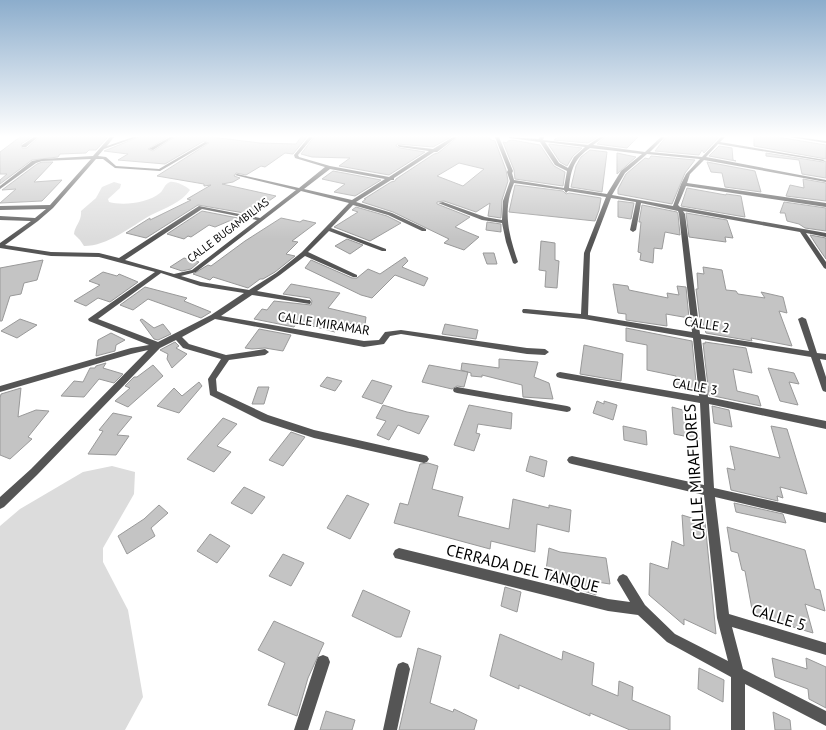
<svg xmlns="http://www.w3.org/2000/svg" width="826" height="730" font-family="'PT Sans',sans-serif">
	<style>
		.green { fill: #dcdcdc }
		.building { fill: #c4c4c4; stroke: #999; fill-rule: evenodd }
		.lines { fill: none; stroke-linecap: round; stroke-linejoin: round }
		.minor { fill: #555; fill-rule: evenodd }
		.labels { text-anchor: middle; stroke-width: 4; stroke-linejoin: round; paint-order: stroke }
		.far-street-label { font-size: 11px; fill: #000; stroke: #fff }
		.street-label { font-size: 13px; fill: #000; stroke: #fff }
		.near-street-label { font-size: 16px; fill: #000; stroke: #fff }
	</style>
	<rect width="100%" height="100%" fill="#fff"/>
	<!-- green -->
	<path class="green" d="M114 182 121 184 120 188 108 199 109 202C123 206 148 203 160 193 164 190 164 184 170 182 175 181 186 186 190 190 181 203 165 208 151 215 130 227 108 246 84 246L80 240 74 234C75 225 82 221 81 211L96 198 102 187Z
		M112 466 135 472 134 494 103 548V562L128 610 143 697 125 730H0V526L20 509 83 472Z"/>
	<!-- building -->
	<path class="building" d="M20 137H32L21 144 22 148H27L39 137H108L96 150H89L86 153 60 154 58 157 32 160 0 184V180L7 174H0V152Z
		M139 137H168L148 149 153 151 175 137H211L260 143 296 144 301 137H307L293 154 285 153 265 167 261 166 246 175 236 173 234 176 240 178 233 182 222 184 276 196 250 214 198 205 146 238 126 233 150 218V220L191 200 187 199 211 185 204 186V184L157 176 209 143 204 141 165 164 118 160 128 154 104 151Z
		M314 137H451L433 147 397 144 396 146 400 148 425 152 389 175 339 166 350 158 312 157 301 154Z
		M458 137H489L491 140 495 141 506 170 508 181 502 200 501 218 488 216 490 203 476 212 444 201 437 202V204L470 217 455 227 479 237 464 250 444 243 449 239 393 212 362 202 366 199H364L391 182 395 181 396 179 434 154 438 153ZM459 163 484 169 463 186 437 176Z
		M558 137H598L588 143 554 140Z
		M605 137H638L627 148 597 144Z
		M666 137H719L704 153 702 150 699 155 655 151Z
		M754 137H777L826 145V159L754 146Z
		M512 140 540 145 554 166 565 172 563 186 515 179 514 170 503 142 507 143 508 141Z
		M549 145V144L582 148 573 156 567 166 560 162Z
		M719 146 732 148 733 160 736 161 709 156Z
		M590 150 607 152 602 192 571 187 576 166 581 157Z
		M617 153 636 157 617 174Z
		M766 153 823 162 826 161V178L802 174 799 160 766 156Z
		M651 156 695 160 685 173 672 204 618 194V189L626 174 645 158 649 159Z
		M42 162H53L34 182 62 180 42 201 0 203 16 189 2 190 37 164Z
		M707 162 755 171 761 192 725 187 722 173 711 172Z
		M333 171 381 180 355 196 334 192 345 184 322 179Z
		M803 179 826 183V201L786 196 790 185 804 188Z
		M515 185 563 191 566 194 569 193 601 198 599 210 595 221 509 212Z
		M687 188 726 195V194L741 196 745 217 681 206Z
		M618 201 634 203 631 219 618 217Z
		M784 202 826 208V231L805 228 799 224 787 221 785 213H780Z
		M642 205 677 212 678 214 680 235 665 232 662 249 654 248 653 263 640 260 641 253 638 252 641 222H639Z
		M356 207 387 216 401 223 370 241 334 227 358 212 352 210Z
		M202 211 243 219 237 223 229 221 215 227 209 225 191 237 188 236 184 239 167 234Z
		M686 213 727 220 733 238 725 237 726 242 689 237Z
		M281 218 300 222 303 220 316 223 292 241 298 242 286 254 295 256 275 272 263 279H260L248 288 213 277 210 280 193 274 208 265 211 266 245 241Z
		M487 222 501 224V232L486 230Z
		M810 235 826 238V259L817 246Z
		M347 239 363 245 350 254 335 246Z
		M541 241 555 243V260L559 261 557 288 545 287 546 271 539 270Z
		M483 253H494L497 264H487Z
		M405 257 408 261 402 267 428 278 424 286 395 275 372 298 361 295 305 268 311 260 352 278H357L368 269 380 274Z
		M184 258 199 262 191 269 182 271 170 267Z
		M43 260 37 280 24 283 21 294 10 296 2 321H0V268Z
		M703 267 722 270 726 290 736 291 738 294 765 298 761 292 783 297 787 313 779 311 792 346 751 338 752 341 706 333 702 320H700L696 289H698L697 273 704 274Z
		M103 272 117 276 119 274 138 282 110 302 98 298 86 306 74 301 100 285 89 281Z
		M291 284 340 293 328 308 366 317 365 325 336 322 335 332 297 322 294 327 254 319 262 309 267 310 274 301 311 305 312 301 310 298 283 294Z
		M613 284 628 286 629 290 668 298 667 293 679 295 677 286 686 287 689 318 666 314 667 326 626 320V314L618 313Z
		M145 287 187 298 184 301 211 312 201 318 148 299 133 310 120 305Z
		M20 319 37 325 17 338 1 331Z
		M142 319 154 328 163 324 171 334 158 340 154 339 140 320Z
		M445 324 478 330 476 339 442 334Z
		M626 328 692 341 697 392 676 387V376L647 370V345L626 341Z
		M259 329 291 335 283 351 265 348 252 349 245 348Z
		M111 333 125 340 116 345 115 351 96 356 98 340Z
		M175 342 179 346 176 348 187 354 172 368 167 359 168 354 160 350Z
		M705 342 746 348 752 373 733 369 737 391 758 396 761 406 709 395 703 343 705 344Z
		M584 345 623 354 621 381 580 374Z
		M499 359 538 362 534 377 549 383 553 399 523 397 522 385 482 375V377L471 376V373L461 370 462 363 499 368Z
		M106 363 103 368 123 374 114 383 99 379 84 397 61 396 74 381 83 382 90 368H95L96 366Z
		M153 365 163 376 128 407 115 401 130 388 125 386 134 377H137Z
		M429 365 468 372 464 387 457 386 452 389 422 382Z
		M768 368 794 373 799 384 789 382 798 405 780 401Z
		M327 377 342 381 335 391 320 386Z
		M372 380 392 386 382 404 362 397Z
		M199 382 202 386 179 413 157 406 174 388 182 396Z
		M258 387H269L264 404H252Z
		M21 388 18 417 36 410 49 411 28 437 32 439 10 459 0 455V398L1 394Z
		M597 401 604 404V401L617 405 613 420 593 413Z
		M383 405 407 412 429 416 419 434 398 425 389 440 377 435 386 421 376 418Z
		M469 405 512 413 511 429 478 424 476 433 480 434 474 451 454 445Z
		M712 406 729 410 732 427 714 423Z
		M672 407 686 411 687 423 696 425 699 439 674 434Z
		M113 413 132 417 117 435 129 436 116 455 88 454 103 431 99 430Z
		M223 418 237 424 217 446 231 452 214 472 187 459Z
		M623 426 646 431 647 445 624 440Z
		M771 426 787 429 807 494 780 487 783 498 777 496 778 501 731 490 727 468 735 470 730 446 780 458Z
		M291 432 305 437 283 466 269 460Z
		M530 456 547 461 544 477 526 471Z
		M428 463 438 466 432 489 463 497 458 516 509 529 513 499 549 508V505L571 510 569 532 537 524 535 552 491 541 490 549 394 523 400 503 408 505 420 464Z
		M244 487 265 497 252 514 231 503Z
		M347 495 369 504 350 539 327 528Z
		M734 503 783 514 786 523 736 512Z
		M159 505 168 513 151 528 155 536 127 554 118 536 144 519Z
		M682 515 705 522 716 634 684 619V625L649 595 650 563 668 569 672 541 684 546Z
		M727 527 805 550 815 589 820 590 825 611 805 604 813 633 753 615 745 571 742 570 738 553 731 551Z
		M210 534 230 546 217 563 197 551Z
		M549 548 560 552 606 558 610 584 597 582 596 595 545 578Z
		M283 554 304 563 291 586 269 576Z
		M505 587 521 592 517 612 501 606Z
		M363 590 410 611 401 637H396L352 616Z
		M274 621 324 643 308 678 297 716 268 705 285 663 258 650Z
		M500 634 562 660 563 651 594 663 592 685 618 696 619 681 633 687 632 700 670 716V730H630L590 713V716L519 685V689L490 676Z
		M418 648 441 656 430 703 453 712 454 709 477 720 474 730H399Z
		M772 658 807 669 806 658 826 667V708L809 699 808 689 775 677Z
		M699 668 724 680 723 702 698 689Z
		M326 711 355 720 352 730H320Z
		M773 712 790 720 791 730H775Z"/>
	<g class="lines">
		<!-- minor -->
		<path class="minor" d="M34 137H38L26 147H22V145Z
			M110 137H114L107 146 133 137H138L104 149 98 156 106 157 116 166 159 169 205 142 208 143 160 171 115 168 103 159H96L53 208 38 221 5 245 51 252 99 253 119 258 199 206 260 218 296 190 235 175 237 174 299 188 325 167 295 158 294 155 309 137H313L298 155 299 157 330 166 389 177 429 151 400 147 398 146V145L433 149 453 137H457L437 152H434L394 178V180H391L356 202 392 213 426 229V231H422L388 215 353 205 331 228 386 249V251H382L329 231 308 252 357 275V277H353L305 256 280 275 257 291 308 300H310L311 302 310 304 252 295 221 316 364 341 379 340 385 332 401 330 527 348 545 349 549 352 545 355 527 354 401 334 390 336 384 344 364 347 215 319 182 337 189 344 226 355 265 349 269 352 265 355 229 360 216 379 217 391 268 415 314 430 424 455 427 456 429 459 427 462 424 463 314 438 262 421 210 395 208 379 221 359 183 348 176 340 160 348 37 475 4 507 0 509V497L31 469 148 350 131 354 0 392V386L131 348 149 345 89 321 88 319 155 272 99 257 51 256 0 248V243L31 221 0 220V216L35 218 46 209 0 210V206L50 205 91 159 42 161 36 163 0 189V186L32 161 42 159 93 156ZM330 169 385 179 352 200 304 189ZM301 191 349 203 302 252 276 273 249 290 201 282 181 276 196 272ZM202 209 257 220 192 270 174 274 125 260ZM161 273 200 286 244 293 211 315 158 342 98 319Z
			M170 137H174L153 150 149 149Z
			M495 137H499L513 171 512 173 514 180 564 188 567 171 555 165 540 142 510 138 508 137 539 139 540 137H544L543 140 588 145 600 137H604L593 145 645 152 661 137H665L650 152 702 157 721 137H725L720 142 825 160 823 161 718 144 706 157 826 180V182L704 160 690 174 687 183 826 203V207L686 186 678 205 680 207 826 233V237L806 233 826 262V269L824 268 800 232 683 211 685 214 700 334 809 351 798 319 802 317 806 319 817 353 826 354V360L820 359 826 377V392L823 391 822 389 811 357 701 339 708 397 826 421V429L709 404 714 488 826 513V523L715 497 729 614 826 643V655L732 627 743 669 826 711V726L745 684V730H731V677L667 642 638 615 608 611 395 558 393 554 395 550 399 548 608 599 630 602 617 580 619 576 623 574 627 576 645 605 675 634 728 661 717 618 704 495 572 464 569 463 567 460 569 457 572 456 704 485 700 403 560 378 557 377 556 375 557 373 560 372 699 396 693 338 584 319 523 313 522 311 523 309H526L581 314 584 253 606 197 568 191 566 193 564 190 514 183C502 210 509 236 518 262L515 264 513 263 506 242 502 223 482 220 438 203 443 202 485 217 502 220 503 201 510 181 507 172 508 170ZM545 142 585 147 574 157 568 168 559 163ZM590 148 642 154 621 171 607 194 569 188C571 169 574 159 590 148ZM647 154 700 159 686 174 681 184 673 206 612 195 625 173ZM611 198 636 202 630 230 633 232 636 230 641 203 678 211 679 214 692 332 588 315 590 253Z
			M790 137H797L826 141V143Z
			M457 387 567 406 570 407 571 409 570 411 567 412 457 393 454 392 453 390 454 388Z
			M323 655 328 657 330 662 308 730H294L316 662 318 657Z
			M403 662 408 664 410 669 397 730H383L396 669 398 664Z"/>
	</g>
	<!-- sky -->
	<linearGradient id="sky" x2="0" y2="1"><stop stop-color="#8cadcc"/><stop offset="0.57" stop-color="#fff"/><stop offset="1" stop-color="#fff" stop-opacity="0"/></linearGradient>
	<rect width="826" height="239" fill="url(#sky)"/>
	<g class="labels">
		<!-- far-street labels -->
		<g class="far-street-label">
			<text transform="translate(228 230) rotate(-37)" y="4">CALLE BUGAMBILIAS</text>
		</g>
		<!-- street labels -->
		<g class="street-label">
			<text transform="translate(324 323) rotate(9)" y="5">CALLE MIRAMAR</text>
			<text transform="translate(707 324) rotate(9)" y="5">CALLE 2</text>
			<text transform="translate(695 386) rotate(10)" y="5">CALLE 3</text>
		</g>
		<!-- near-street labels -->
		<g class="near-street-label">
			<text transform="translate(694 472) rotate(-94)" y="6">CALLE MIRAFLORES</text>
			<text transform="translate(523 568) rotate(14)" y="6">CERRADA DEL TANQUE</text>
			<text transform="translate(779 617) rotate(17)" y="6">CALLE 5</text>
		</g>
	</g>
</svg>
